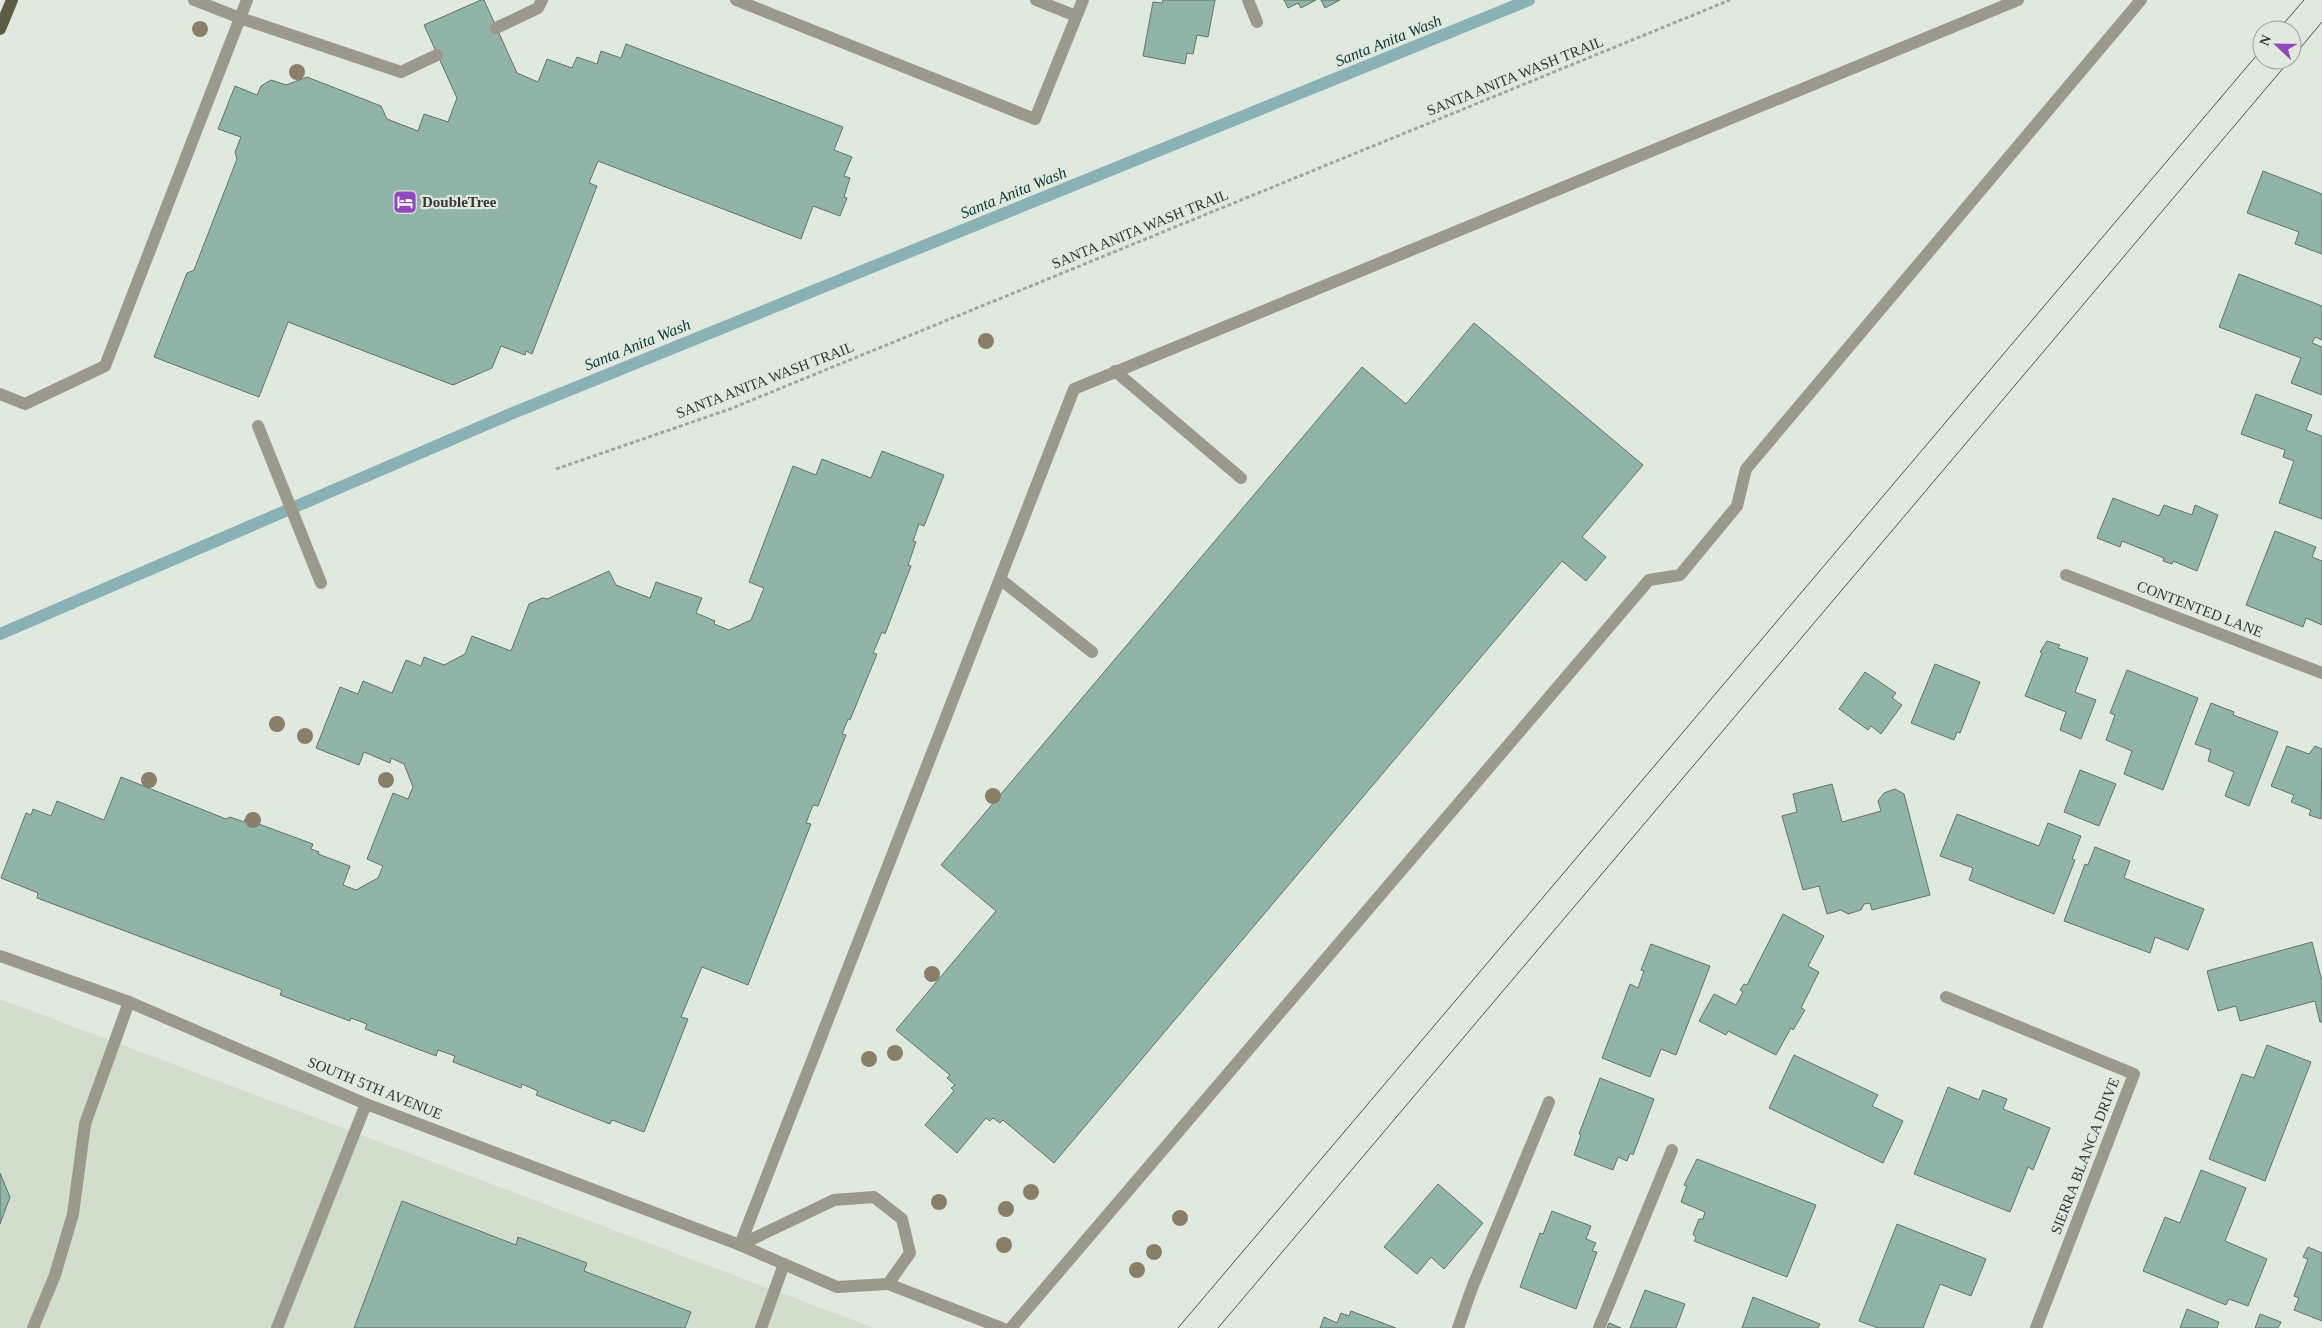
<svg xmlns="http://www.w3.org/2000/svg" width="2322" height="1328" font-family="'Times New Roman',serif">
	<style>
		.built { fill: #d1decc }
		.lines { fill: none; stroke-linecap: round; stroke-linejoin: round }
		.stream { stroke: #89b1b6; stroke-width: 12 }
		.building { fill: #90b4a7; stroke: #64726d }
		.path { stroke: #a0a79e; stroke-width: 3; stroke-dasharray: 4 2.5; stroke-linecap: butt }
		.lane { stroke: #9b998c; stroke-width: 12 }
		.street { stroke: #9b998c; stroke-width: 12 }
		.primary { stroke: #5e5b43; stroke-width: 12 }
		.tram { stroke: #4e514c; stroke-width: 1 }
		.tree { fill: #897f68 }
		.labels { text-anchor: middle; stroke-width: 4.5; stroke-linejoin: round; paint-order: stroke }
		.street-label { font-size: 15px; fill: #343733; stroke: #e0e9dd }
		.poi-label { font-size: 15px; font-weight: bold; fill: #343733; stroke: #e0e9dd; text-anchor: start }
		.water-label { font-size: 16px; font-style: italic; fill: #0c3539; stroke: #e0e9dd }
	</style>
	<rect width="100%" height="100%" fill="#e0e9dd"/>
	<!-- built -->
	<path class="built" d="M0 999 874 1328H0Z"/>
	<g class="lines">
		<!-- stream -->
		<path class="stream" d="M0 634 508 415 1529 0"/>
	</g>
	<!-- building -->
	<path class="building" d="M481 0H484L517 73 538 82 547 59 572 68 577 57 597 64 601 51 621 58 626 44 843 127 834 150 852 157 844 176 850 178 844 197 847 198 840 216 813 206 801 239 598 161 589 183 597 186 532 354 526 351 525 355 501 346 492 368 453 385 288 322 259 397 154 357 187 273 194 270 237 159 235 152 241 137 218 129 235 86 257 95 261 86 271 80 286 85 307 77 381 106 387 119 418 131 424 114 448 122 457 98 424 25Z
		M1163 0H1215L1208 37 1197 35 1193 54 1187 53 1185 64 1143 56 1153 2 1162 3Z
		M1284 0H1316L1301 8 1298 3 1288 8Z
		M1321 0H1340L1325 8Z
		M2263 171 2322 194V254L2295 244 2299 232 2247 213Z
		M2239 274 2322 306V340L2315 337 2312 343 2322 347V395L2291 383 2301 358 2219 327Z
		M1474 323 1643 465 1582 537 1606 557 1586 581 1562 561 1054 1163 1003 1120 1000 1123 993 1118 990 1121 986 1118 957 1153 925 1125 954 1091 951 1088 955 1085 947 1078 950 1075 896 1030 996 911 941 865 1362 367 1406 404Z
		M2256 394 2312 415 2306 430 2322 436V519L2279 503 2294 461 2283 457 2285 450 2241 434Z
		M882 451 944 475 924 526 919 524 913 541 916 542 908 565 911 566 885 634 882 632 873 653 877 654 850 720 848 719 842 734 846 735 818 806 813 805 806 823 811 824 748 985 702 967 681 1017 688 1019 644 1132 612 1120 610 1124 536 1095 538 1091 522 1084 521 1088 453 1062 455 1056 438 1050 436 1056 365 1029 367 1024 351 1018 350 1021 280 995 282 990 37 898 38 893 1 878 26 813 31 815 33 809 51 816 57 801 104 820 121 777 226 819 230 817 244 822 245 819 313 844 311 849 319 852 318 854 350 866 343 885 356 890 378 878 383 866 367 859 393 793 408 799 413 787 404 764 391 758 390 763 364 752 359 765 316 748 340 687 358 694 363 681 392 693 406 660 421 666 424 657 444 665 465 654 472 636 511 651 529 604 542 598 547 599 609 571 616 585 650 598 656 582 702 598 696 613 715 621 714 624 729 630 751 620 764 588 749 582 793 466 816 475 822 459 871 478Z
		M2113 498 2159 516 2164 505 2192 515 2195 505 2218 515 2197 571 2173 561 2172 564 2163 561 2164 558 2122 541 2120 547 2097 538Z
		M2275 531 2316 547 2312 557 2322 561V625L2306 618 2303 627 2246 605Z
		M2047 641 2060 645 2058 648 2088 658 2075 692 2096 700 2081 739 2060 730 2066 712 2025 696 2042 653 2040 652Z
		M1935 664 1980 682 1960 733 1957 732 1954 740 1911 723Z
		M2127 670 2198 698 2163 790 2124 774 2132 751 2106 740 2115 715 2110 713Z
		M1865 672 1896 693 1892 698 1902 705 1881 734 1871 726 1868 730 1839 709Z
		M2211 703 2234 712 2233 715 2278 732 2249 806 2225 796 2234 772 2208 761 2211 750 2195 744Z
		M2287 746 2309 754 2315 746 2322 749 2321 819 2309 815 2311 810 2291 802 2294 795 2271 786Z
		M2080 770 2116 784 2099 826 2064 812Z
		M1832 784 1842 822 1881 811 1878 801 1884 793 1895 789 1904 794 1930 895 1872 910 1870 903 1864 904 1861 910 1848 914 1841 910 1827 914 1819 886 1803 890 1782 816 1797 812 1793 794Z
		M1957 814 2039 846 2048 823 2081 836 2072 859 2075 860 2054 914 1969 880 1973 868 1940 856Z
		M2095 847 2130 861 2124 878 2204 909 2188 950 2155 937 2150 953 2064 921 2085 864 2088 865Z
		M1783 914 1824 936 1808 966 1819 972 1801 1008 1805 1010 1793 1030 1791 1028 1776 1055 1728 1031 1726 1035 1699 1021 1714 994 1736 1005 1743 992 1740 990 1744 984 1747 985Z
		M2312 942 2322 981V1022H2320L2315 1001 2240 1021 2236 1006 2218 1011 2207 971Z
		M1651 944 1710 966 1676 1055 1661 1049 1650 1077 1602 1058 1630 984 1638 988 1644 971 1641 970Z
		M2267 1045 2311 1062 2265 1181 2209 1159 2242 1074 2254 1078Z
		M1794 1055 1878 1095 1872 1106 1903 1121 1883 1163 1769 1108Z
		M1600 1078 1654 1099 1633 1155 1630 1153 1627 1161 1618 1157 1613 1170 1574 1155 1581 1135 1579 1134Z
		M1948 1087 1979 1100 1983 1090 2007 1099 2003 1109 2050 1128 2033 1170 2028 1167 2010 1212 1914 1174Z
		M1697 1159 1816 1205 1787 1277 1694 1241 1696 1238 1693 1234 1699 1219H1703L1705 1212 1681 1202 1687 1186 1684 1185Z
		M2201 1170 2246 1188 2225 1241 2267 1259 2248 1306 2229 1299 2226 1305 2143 1271 2165 1217 2180 1223Z
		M0 1173 10 1197 0 1224Z
		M1438 1184 1483 1223 1444 1269 1431 1257 1417 1274 1384 1247Z
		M402 1201 516 1245 518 1237 587 1263 584 1271 691 1312 685 1328H354Z
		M1552 1211 1591 1226 1586 1239 1596 1243 1592 1251 1597 1252 1576 1309 1520 1287 1540 1233 1543 1234Z
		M1897 1224 1986 1259 1971 1296 1940 1284 1923 1328H1878L1859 1321Z
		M2308 1247 2322 1253V1321L2294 1310 2299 1298 2294 1296 2308 1259 2303 1257Z
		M1645 1290 1685 1304 1676 1328H1630Z
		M1753 1297 1820 1324 1818 1328H1742Z
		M2187 1309 2219 1322 2217 1328H2180Z
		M1351 1311 1396 1328H1320L1324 1317 1337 1323 1341 1313 1349 1316Z
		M2260 1314 2281 1322 2278 1328H2255Z
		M1609 1323 1621 1328H1607Z"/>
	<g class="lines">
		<!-- path -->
		<path class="path" d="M556 469 730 409 1730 0"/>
		<!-- lane -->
		<path class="lane" d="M194 0 240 18 401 72 437 55
			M736 0 1035 119 1083 0
			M1036 0 1076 16
			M1248 0 1257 22
			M496 28 538 8 542 0
			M1115 371 1241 478
			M0 394 25 404 105 366 247 0
			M1000 579 1092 652
			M740 1245 1074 389 2018 0
			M888 1284 1002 1328
			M33 1328 55 1275 73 1214 85 1124 129 1002
			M277 1328 366 1104
			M761 1328 784 1264
			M1011 1328 1649 580 1680 575 1737 506 1746 469 2141 0
			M1458 1328 1472 1288 1549 1102
			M1599 1328 1672 1150"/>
		<!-- street -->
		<path class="street" d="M258 426 321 583
			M2066 575 2322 673
			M0 956 129 1002 366 1104 740 1245 837 1287 888 1284 910 1253 902 1219 874 1197 834 1200 740 1245
			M1946 997 2134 1074 2036 1328"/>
		<!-- primary -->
		<path class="primary" d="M0 29 12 0"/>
		<!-- tram -->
		<path class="tram" d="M2278 30 2304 0
			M2292 58 2322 22
			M1178 1328 2262 49
			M1218 1328 2290 60"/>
	</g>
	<!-- trees -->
	<g class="tree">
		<circle cx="200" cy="29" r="8"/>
		<circle cx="297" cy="72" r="8"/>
		<circle cx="986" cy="341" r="8"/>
		<circle cx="277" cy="724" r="8"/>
		<circle cx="305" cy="736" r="8"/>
		<circle cx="149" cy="780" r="8"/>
		<circle cx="386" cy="780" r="8"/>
		<circle cx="993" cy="796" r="8"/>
		<circle cx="253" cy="820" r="8"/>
		<circle cx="932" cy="974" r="8"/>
		<circle cx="895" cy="1053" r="8"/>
		<circle cx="869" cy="1059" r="8"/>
		<circle cx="1031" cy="1192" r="8"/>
		<circle cx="939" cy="1202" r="8"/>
		<circle cx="1006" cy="1209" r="8"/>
		<circle cx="1180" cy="1218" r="8"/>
		<circle cx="1004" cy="1245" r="8"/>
		<circle cx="1154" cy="1252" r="8"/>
		<circle cx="1137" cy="1270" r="8"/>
	</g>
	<!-- icons -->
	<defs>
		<g id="hotel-square" transform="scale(1.25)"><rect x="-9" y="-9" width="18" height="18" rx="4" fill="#904abd" stroke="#e0e9dd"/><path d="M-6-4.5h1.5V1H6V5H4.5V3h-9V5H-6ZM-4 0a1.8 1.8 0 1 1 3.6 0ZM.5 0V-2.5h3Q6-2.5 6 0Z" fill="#fff"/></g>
	</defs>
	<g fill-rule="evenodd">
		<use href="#hotel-square" x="405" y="202"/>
	</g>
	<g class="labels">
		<!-- street labels -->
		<g class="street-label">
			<text transform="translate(1515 76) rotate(-22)" y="5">SANTA ANITA WASH TRAIL</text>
			<text transform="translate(1140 229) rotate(-22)" y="5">SANTA ANITA WASH TRAIL</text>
			<text transform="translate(765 380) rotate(-21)" y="5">SANTA ANITA WASH TRAIL</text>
			<text transform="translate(2200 609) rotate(21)" y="5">CONTENTED LANE</text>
			<text transform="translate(375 1088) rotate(22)" y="5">SOUTH 5TH AVENUE</text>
			<text transform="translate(2085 1156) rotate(-69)" y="5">SIERRA BLANCA DRIVE</text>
		</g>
		<!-- poi labels -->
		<g class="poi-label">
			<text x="422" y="207">DoubleTree</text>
		</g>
		<!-- water labels -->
		<g class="water-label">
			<text transform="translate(1388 40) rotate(-22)" y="6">Santa Anita Wash</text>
			<text transform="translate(1013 192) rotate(-22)" y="6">Santa Anita Wash</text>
			<text transform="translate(637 344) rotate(-22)" y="6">Santa Anita Wash</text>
		</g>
	</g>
	<!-- north arrow -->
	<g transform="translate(2277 45) rotate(292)"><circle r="24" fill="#e0e9dd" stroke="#9ba299"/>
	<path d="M0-4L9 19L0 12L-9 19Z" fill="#904abd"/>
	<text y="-8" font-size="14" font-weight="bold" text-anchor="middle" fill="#343733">N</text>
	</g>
</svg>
